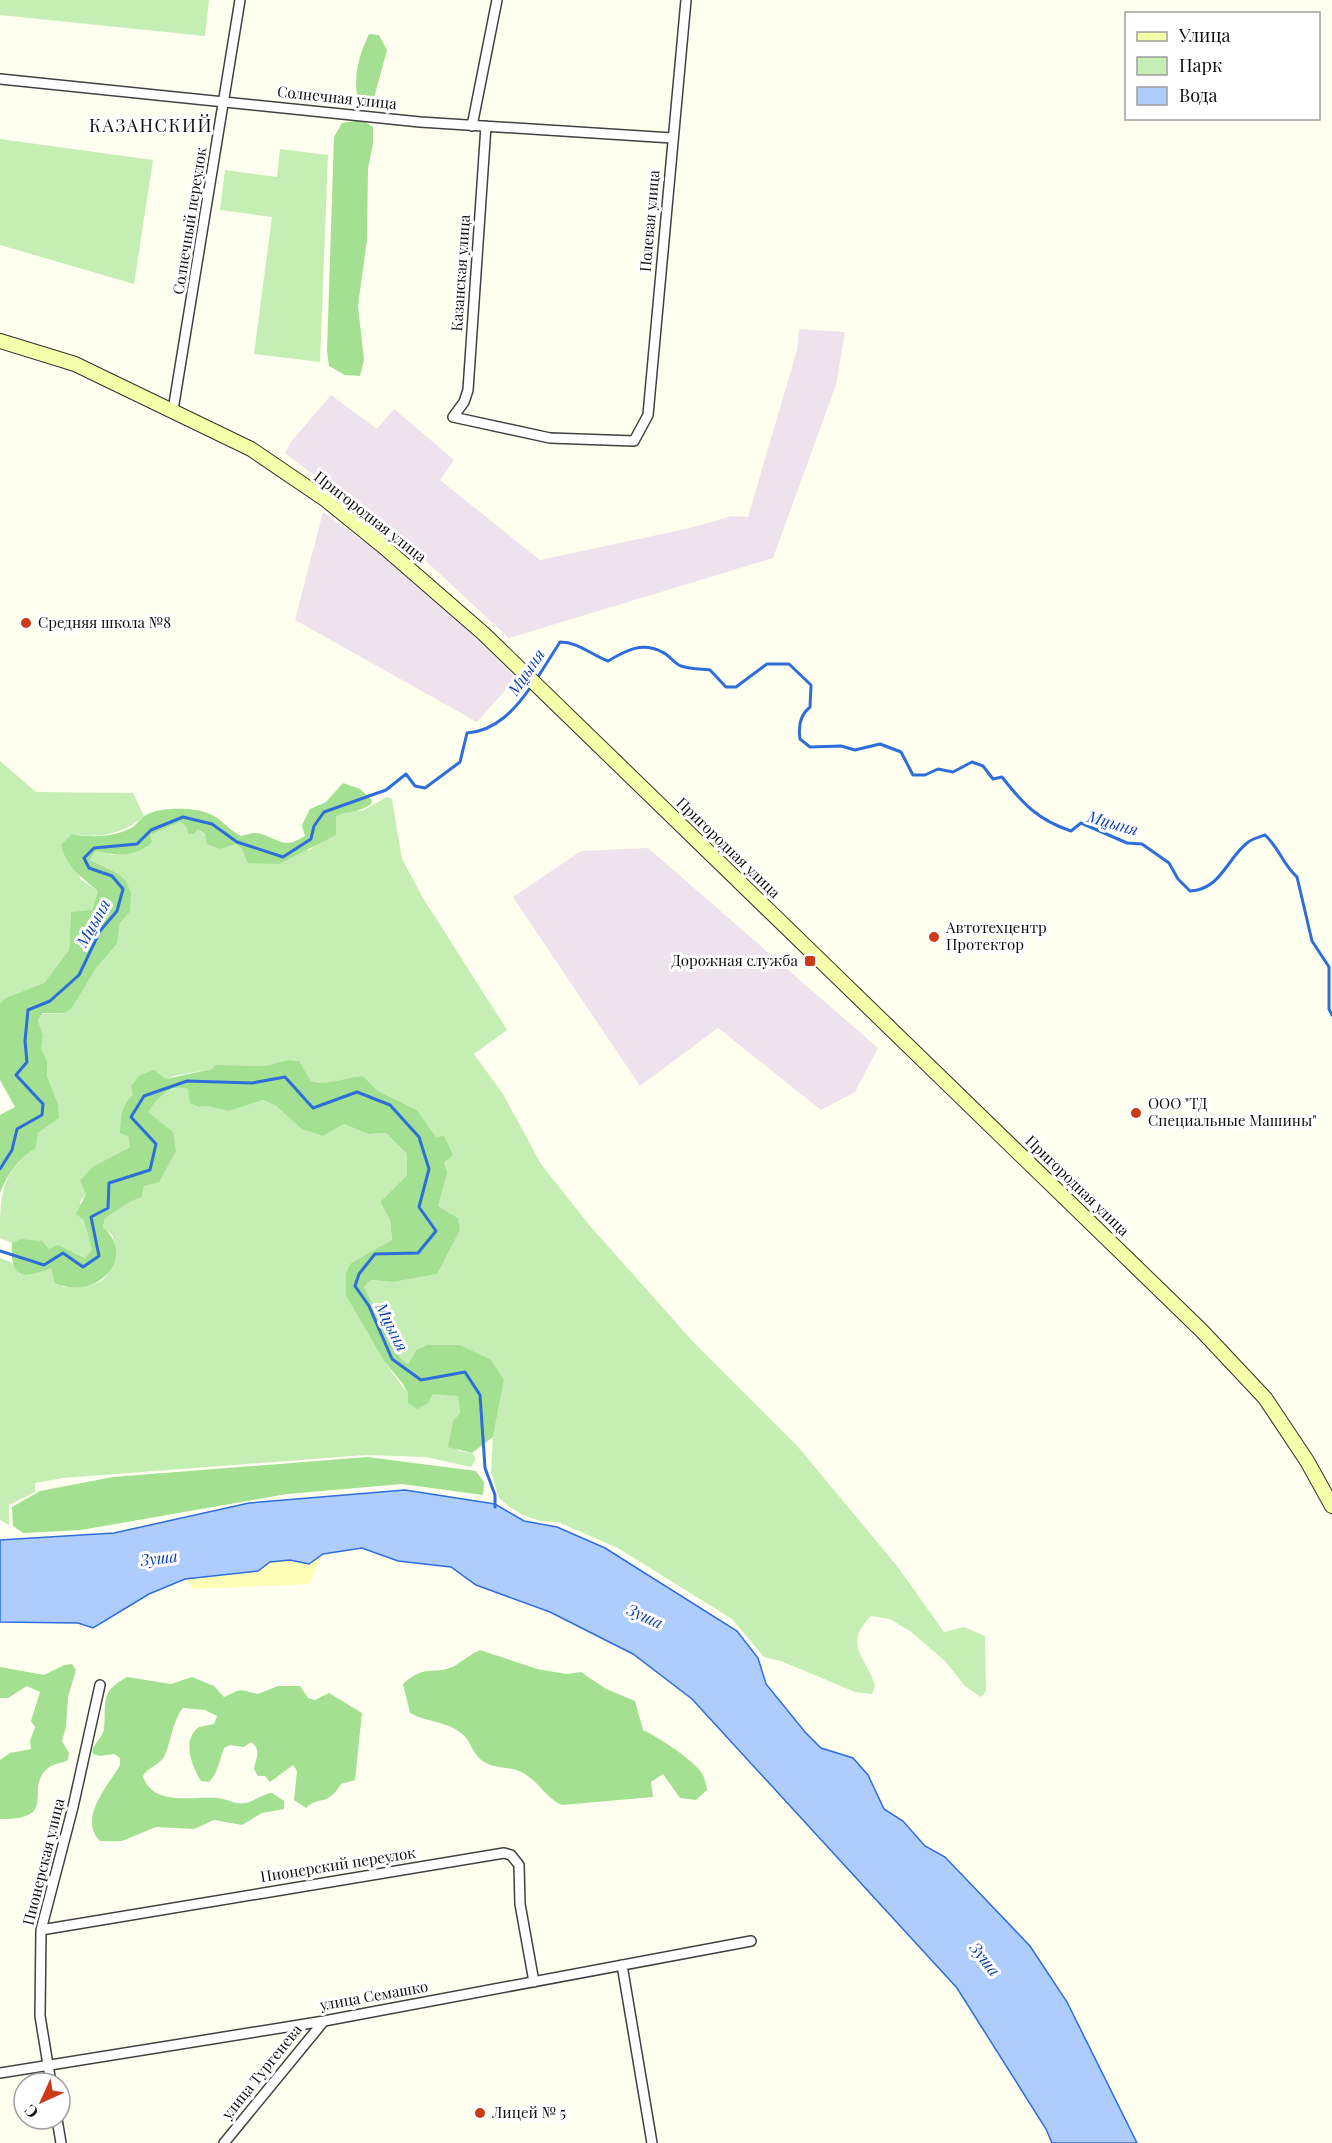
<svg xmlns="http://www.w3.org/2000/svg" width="1332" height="2143" font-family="'Playfair Display',serif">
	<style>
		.industrial { fill: #eee2ec }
		.green { fill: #c5eeb5 }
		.forest { fill: #a3e092 }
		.sand { fill: #feffb7 }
		.water { fill: #afcdfc; stroke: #2e6dda; stroke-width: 1.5 }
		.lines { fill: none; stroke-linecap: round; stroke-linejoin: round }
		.stream { stroke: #2e6dda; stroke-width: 3 }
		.street-casing { stroke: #414141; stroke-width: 12 }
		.secondary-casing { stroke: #303030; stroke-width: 16 }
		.street { stroke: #fff; stroke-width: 9 }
		.secondary { stroke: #f5ffaa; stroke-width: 14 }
		.poi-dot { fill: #cc3a18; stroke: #fff; stroke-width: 2 }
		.labels { text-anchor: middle; stroke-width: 6; stroke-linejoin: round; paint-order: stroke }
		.street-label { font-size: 15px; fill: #0e0e0e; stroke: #fff }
		.poi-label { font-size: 15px; fill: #0e0e0e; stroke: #fff; text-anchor: start }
		.water-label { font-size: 16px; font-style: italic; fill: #0b40ad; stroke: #fff }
		.quarter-label { font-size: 18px; letter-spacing: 1.5px; fill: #0e0e0e; stroke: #fff }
	</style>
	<rect width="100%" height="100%" fill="#feffef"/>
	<!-- industrial -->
	<path class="industrial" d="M799 329 845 332 836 385 773 558 509 638 428 563 285 453 290 443 331 395 377 429 394 409 454 460 440 480 540 560 690 528 732 516 748 517 797 350Z
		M323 512 418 581 516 678 477 722 295 620Z
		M648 848 878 1048 855 1092 821 1110 718 1028 640 1086 513 897 581 851Z"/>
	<!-- green -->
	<path class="green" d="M0 0H209L205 36 0 15Z
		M0 139 153 160 134 284 0 245Z
		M280 149 328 155 320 362 254 354 272 217 220 210 225 170 277 177Z
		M0 761 36 792 133 793 144 816C124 834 98 839 72 834L80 879 98 891 92 911 71 913 69 950 44 983 5 998 0 1003Z
		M387 797 392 799 402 859 423 898 507 1030 474 1054 503 1094 541 1164 590 1226 696 1345 799 1448 897 1566 944 1632 964 1627 985 1636 986 1691 981 1697 965 1686 945 1661 910 1631 890 1619 871 1616C842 1646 866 1655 875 1686L872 1694 855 1692 781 1661 764 1657 732 1619 618 1548 558 1522 540 1521 523 1515 507 1505 499 1498 491 1472 493 1437 504 1380 460 1345H427L416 1350 408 1364C390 1353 374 1306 364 1287L371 1280 394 1282 437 1274 458 1218 438 1206 440 1194 436 1137 417 1110 378 1091 363 1076C345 1077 328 1086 311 1081L299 1061 288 1060 265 1066 215 1065 212 1069 174 1076 133 1095 128 1136 130 1147 94 1166 86 1194 80 1202 92 1250 86 1258 73 1252 49 1249 20 1239 12 1243 0 1238C0 1198 0 1171 36 1148L38 1134 58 1104 47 1076V1061L40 1048 43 1036 38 1020 43 1014 65 1013 72 1008 97 967 117 944 120 923 130 912 117 873 90 860 96 851 112 855 146 848 150 835 180 822 187 828 198 829 221 849 236 844 242 849 310 850 317 843 336 835V816L347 811H362Z
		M180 1087 189 1089 199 1107 207 1106 229 1111 262 1100 276 1106 303 1129 323 1136 344 1124 368 1134 386 1133 407 1154V1175L380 1202 390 1220 392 1241 351 1263 346 1296 384 1361 408 1394H450L458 1396 460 1413C447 1426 453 1436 458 1451L472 1453 476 1459 471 1467 426 1457 366 1455 63 1478 35 1483V1492L9 1505V1525L0 1520V1258L11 1262 19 1274 51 1268 63 1287C106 1288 115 1278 113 1236L103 1227 105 1218C119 1210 127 1202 142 1197L144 1186 172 1132 147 1112 163 1093Z"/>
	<!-- forest -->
	<path class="forest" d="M369 34 379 35 387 50 372 105 360 104C351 83 359 54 369 34Z
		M362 120 373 127V144L368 168 367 240 358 306 364 360 360 376 345 375 329 366 327 351 334 137 342 123Z
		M343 783 360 789 372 800 371 804C360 813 349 810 336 816V835L279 864 248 863 242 849 236 844 221 849 207 844 205 834 198 829 194 834H188L187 828 180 822 150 835 152 842C138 857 114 856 96 851L90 860 117 873 126 881 131 893 130 912 120 923 117 944 97 967 72 1008 65 1013H43L38 1020 43 1036 41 1048 47 1061V1076L58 1104 59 1118 38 1133 36 1148C18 1159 8 1173 0 1193V1115L15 1107 0 1080V1003L5 998 44 983 69 950 71 912 92 910 98 891C82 878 66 866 61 845L72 834C90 838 114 837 131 828 137 825 140 818 146 815 160 807 195 807 210 814 222 819 229 830 241 836 245 835 251 833 255 833 277 835 280 852 305 836L302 825 310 809 326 802Z
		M288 1060 299 1061 311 1081C328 1086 345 1077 363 1076L378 1091 417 1110 436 1137 444 1136 453 1155 444 1162 447 1173 438 1206 458 1218 460 1230 437 1274 394 1282 371 1280 364 1287C374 1305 391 1355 408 1364L416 1350 427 1345H460L491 1360 504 1380 493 1437 472 1453 448 1447 453 1421 460 1413 458 1396 433 1394 428 1403 417 1409 408 1403V1394L403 1384 384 1361 346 1296V1273L351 1263 392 1240 390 1220 380 1202 407 1175V1154L386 1133 368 1134 344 1124 323 1136 302 1129 276 1106 263 1100 229 1111 207 1106 199 1107 190 1103 188 1089C169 1083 158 1098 148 1112L173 1132 176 1151 159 1182 144 1186 142 1197C127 1202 119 1210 105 1218L103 1227C138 1258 96 1302 55 1283L51 1268C20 1280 10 1278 12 1243L20 1239 42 1241 49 1249 58 1245 85 1258 92 1250 84 1220 76 1214 86 1194 80 1180 94 1166 130 1147 128 1136 120 1133C121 1116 121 1106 133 1095L131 1086 140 1075 154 1070 166 1079 212 1069 215 1065 265 1066Z
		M367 1457 476 1471 484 1482 483 1495 402 1484 287 1494 81 1530 23 1533 13 1526 12 1507 40 1491 113 1477Z
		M480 1650 537 1669 566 1674 581 1672 606 1689 635 1701 643 1730C658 1737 692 1759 701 1772 705 1777 706 1785 707 1790L696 1800 680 1798 663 1774 651 1782 653 1797 562 1805C545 1798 538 1779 519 1771 506 1766 491 1769 480 1759 472 1752 470 1739 461 1733 446 1721 426 1722 410 1713L403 1684C427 1662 435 1677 456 1665 464 1660 471 1654 480 1650Z
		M72 1664 76 1670 68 1697 66 1727 62 1741 69 1753 68 1760C61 1764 53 1763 47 1769 24 1789 60 1820 0 1819V1760L10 1753 31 1749 30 1741 35 1727 31 1721 40 1692 27 1686 8 1698H0V1667L44 1675 64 1665Z
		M127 1677 171 1684 192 1677 214 1686 224 1697C245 1688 235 1689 258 1694L278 1686H300L308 1698 315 1700 329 1693 362 1713 355 1780 341 1784C326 1808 319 1795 306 1808L294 1800 297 1771 293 1765 270 1782 265 1776H258L254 1769C256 1757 262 1750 251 1742L244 1747 230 1745 224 1748C219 1761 219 1771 209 1782L201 1781C192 1766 181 1740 199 1727L214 1724 217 1716 205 1710 183 1708C172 1721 171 1743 164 1757 159 1765 148 1767 143 1776 152 1807 195 1796 218 1798 228 1799 235 1805 245 1803 255 1801 262 1794 272 1793L284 1801V1809L262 1813 242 1825 214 1820 194 1829 156 1827 122 1841H100C77 1818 109 1785 120 1765V1758L114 1754 100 1756 93 1754 92 1750C95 1743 103 1736 104 1729 107 1703 98 1693 127 1677Z"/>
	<!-- sand -->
	<path class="sand" d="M323 1554 309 1584 194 1589 185 1579 258 1571 270 1562 290 1560 309 1564Z"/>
	<!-- water -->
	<path class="water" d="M405 1490 495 1504 524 1521 557 1527 605 1548 737 1631 758 1658 766 1684 805 1732 821 1748 853 1758 868 1775 884 1809 903 1821 925 1846 945 1857 1030 1946 1067 2002 1137 2143H1052L1046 2129 957 1988 692 1699 633 1654 550 1612 476 1585 451 1567 398 1561 362 1548 323 1554 309 1564 290 1560 270 1562 258 1571 185 1579 149 1594 93 1628 78 1623 0 1622V1540L114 1533 249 1503Z"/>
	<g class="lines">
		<!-- stream -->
		<path class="stream" d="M536 680 560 642C579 642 591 655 608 661 625 651 642 641 662 652 670 655 673 663 681 666 690 669 701 669 710 670L726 687H736L767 664H789L811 685 810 707C800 715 798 726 800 739L810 747 841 746 855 750 880 744 901 752 913 775H925L938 769 953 772 972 762 983 766 993 779 1002 777C1023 804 1038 820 1071 831L1081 823 1127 843 1142 844 1169 863 1178 879 1190 891C1220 890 1227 859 1247 843 1252 839 1259 837 1265 835 1280 849 1283 865 1297 877L1312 941 1329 967V1009L1332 1015
			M0 1169 12 1150 17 1129 42 1115 43 1104 16 1075 27 1062 25 1041 28 1010 50 1001 79 975 100 931 117 911 123 889 112 876 89 868 84 858 94 848 137 844 151 830 183 817 212 824 237 842 283 857 311 839 314 826 324 812 386 790 406 774 415 786 425 788 460 762 467 733C496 731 516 709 532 685
			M0 1251 44 1265 63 1253 83 1267 99 1256 91 1217 108 1208 109 1183 150 1170 156 1144 131 1117 144 1096 187 1081 252 1083 285 1077 313 1108 357 1092 390 1105 419 1137 429 1169 419 1207 436 1231 418 1253 375 1254 359 1274 355 1286 369 1306 392 1359 421 1380 465 1372 480 1395 485 1468 495 1495V1507"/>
		<!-- street casing -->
		<g class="street-casing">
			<path id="street" d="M0 79 420 122 672 138
				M472 126 497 0
				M486 126 468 390 464 402 453 417 550 438 634 441 648 415 686 0
				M173 410 240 0
				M41 1930 504 1853 511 1855 519 1865 520 1904 534 1982
				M622 1965 652 2143
				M0 2073 324 2021 751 1941
				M51 2083 40 2016 41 1930 73 1807 100 1685
				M57 2119 61 2143
				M224 2143 324 2021"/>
		</g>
		<!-- secondary casing -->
		<g class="secondary-casing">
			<path id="secondary" d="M0 341 75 364 251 449 326 500 384 547 484 634 1202 1331 1265 1398 1307 1461 1332 1506"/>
		</g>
		<!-- street -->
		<use href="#street" class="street"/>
		<!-- secondary -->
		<use href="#secondary" class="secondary"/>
	</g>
	<!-- markers -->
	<g class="poi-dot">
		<circle cx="26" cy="623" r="6"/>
		<circle cx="934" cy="937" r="6"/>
		<rect x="804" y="955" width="12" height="12" rx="3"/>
		<circle cx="1136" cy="1113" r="6"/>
		<circle cx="480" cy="2113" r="6"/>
	</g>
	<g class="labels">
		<!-- street labels -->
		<g class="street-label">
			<text transform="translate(337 98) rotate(6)" y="5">Солнечная улица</text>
			<text transform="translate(190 221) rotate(-81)" y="5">Солнечный переулок</text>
			<text transform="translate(650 221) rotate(-85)" y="5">Полевая улица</text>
			<text transform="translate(461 273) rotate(-86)" y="5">Казанская улица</text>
			<text transform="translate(370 517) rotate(38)" y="5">Пригородная улица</text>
			<text transform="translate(728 848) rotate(44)" y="5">Пригородная улица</text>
			<text transform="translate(1077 1186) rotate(44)" y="5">Пригородная улица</text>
			<text transform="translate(44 1862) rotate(-76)" y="5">Пионерская улица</text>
			<text transform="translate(338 1865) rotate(-9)" y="5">Пионерский переулок</text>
			<text transform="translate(374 1996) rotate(-10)" y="5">улица Семашко</text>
			<text transform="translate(262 2072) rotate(-51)" y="5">улица Тургенева</text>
		</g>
		<!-- poi labels -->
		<g class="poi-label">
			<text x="38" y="628">Средняя школа №8</text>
			<text x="946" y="933">Автотехцентр<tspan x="946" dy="17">Протектор</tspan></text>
			<text x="798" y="966" text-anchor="end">Дорожная служба</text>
			<text x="1148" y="1109">ООО "ТД<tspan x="1148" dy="17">Специальные Машины"</tspan></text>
			<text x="492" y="2118">Лицей № 5</text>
		</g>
		<!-- water labels -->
		<g class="water-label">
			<text transform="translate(526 672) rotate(-56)" y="6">Мцыня</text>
			<text transform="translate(1113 823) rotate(16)" y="6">Мцыня</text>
			<text transform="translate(93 923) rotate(-61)" y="6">Мцыня</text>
			<text transform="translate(392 1327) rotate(63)" y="6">Мцыня</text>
			<text transform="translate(159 1558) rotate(-7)" y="6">Зуша</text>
			<text transform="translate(645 1616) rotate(24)" y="6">Зуша</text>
			<text transform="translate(985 1959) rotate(52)" y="6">Зуша</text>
		</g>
		<!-- quarter labels -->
		<g class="quarter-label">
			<text x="151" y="132">КАЗАНСКИЙ</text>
		</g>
	</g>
	<!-- legend -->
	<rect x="1125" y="12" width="195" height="108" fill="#ffffff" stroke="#9f9f9f" stroke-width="1.5"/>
	<rect x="1137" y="32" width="30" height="9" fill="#f5ffaa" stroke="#9f9f9f" stroke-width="1.5"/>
	<text x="1179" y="42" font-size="18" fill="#0e0e0e">Улица</text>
	<rect x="1137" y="57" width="30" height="18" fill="#c5eeb5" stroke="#9f9f9f" stroke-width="1.5"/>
	<text x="1179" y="72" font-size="18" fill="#0e0e0e">Парк</text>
	<rect x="1137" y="87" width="30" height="18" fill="#afcdfc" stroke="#9f9f9f" stroke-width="1.5"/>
	<text x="1179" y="102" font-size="18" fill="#0e0e0e">Вода</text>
	<!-- north arrow -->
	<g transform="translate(42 2101) rotate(225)"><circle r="28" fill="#ffffff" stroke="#9f9f9f" stroke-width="1.5"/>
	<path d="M0-4.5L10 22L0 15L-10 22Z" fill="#cc3a18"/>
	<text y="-9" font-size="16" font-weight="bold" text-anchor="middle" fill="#0e0e0e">С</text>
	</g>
</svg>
